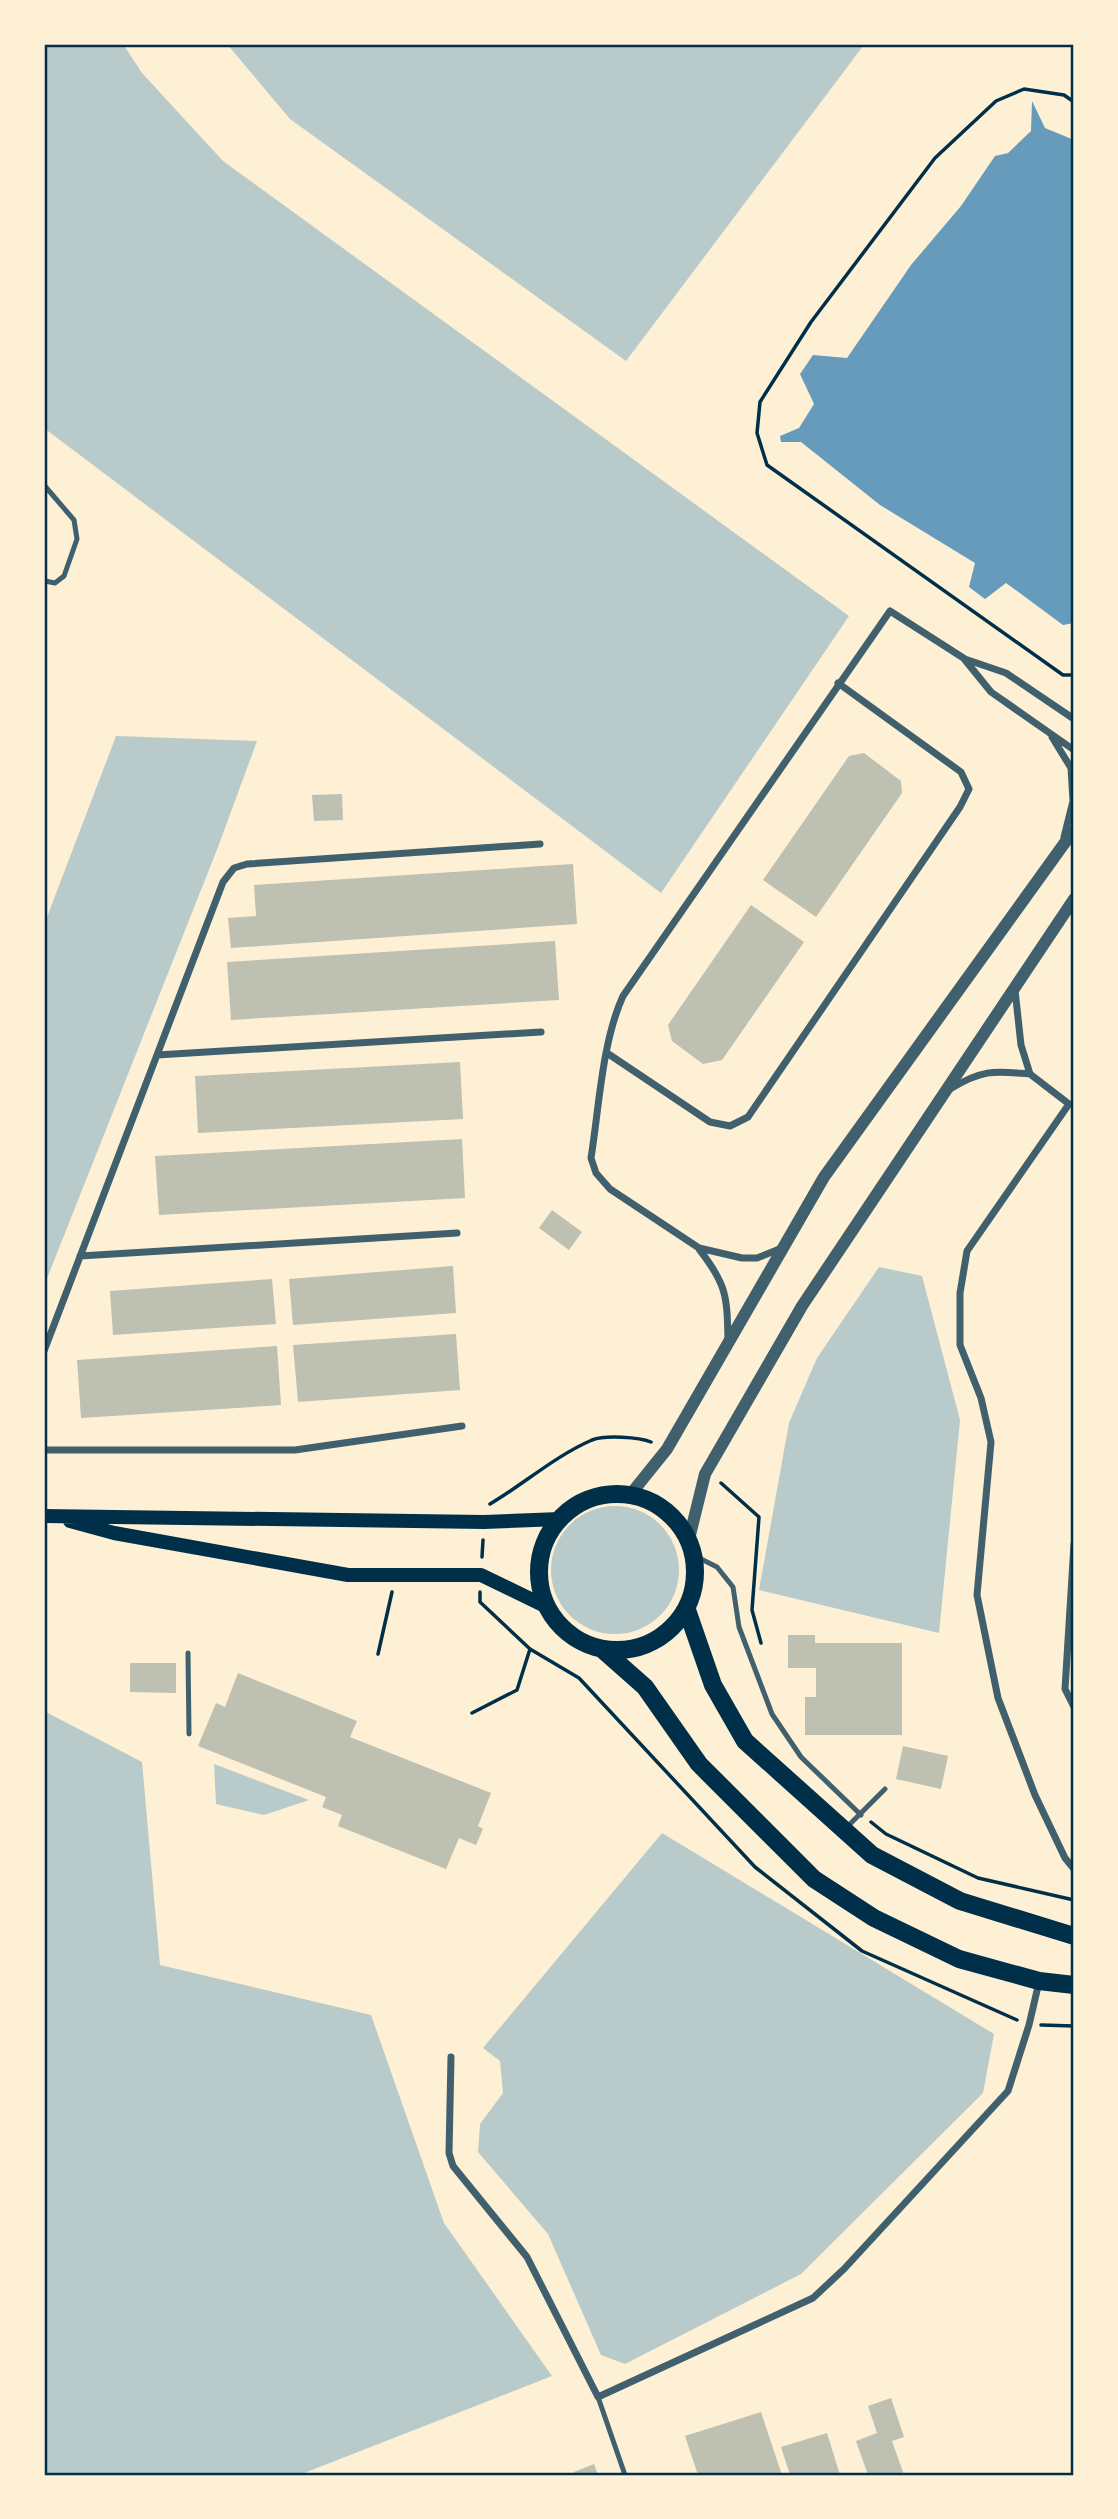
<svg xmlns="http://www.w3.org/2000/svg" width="1118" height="2519" font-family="Signika,sans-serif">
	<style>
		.green { fill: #b9caca }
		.water { fill: #669bbc }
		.building { fill: #bec0b2 }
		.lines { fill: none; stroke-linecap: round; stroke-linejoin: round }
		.path { stroke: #003049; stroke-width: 3.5 }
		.service { stroke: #3f606c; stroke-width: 5 }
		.minor { stroke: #3f606c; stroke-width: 7 }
		.tertiary { stroke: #3f606c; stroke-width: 12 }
		.secondary { stroke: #003049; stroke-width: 14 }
		.primary { stroke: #003049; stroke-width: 18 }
		.neatline { fill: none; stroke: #003049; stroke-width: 2.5 }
	</style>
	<rect width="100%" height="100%" fill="#fdf0d5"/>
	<!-- green -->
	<path class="green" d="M44 44H123L142 73 223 161 849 616 661 893 44 428Z
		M227 44H868L863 46 626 361 290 119Z
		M116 736 257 741 218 847 44 1286V925Z
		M879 1267 922 1276 960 1420 939 1633 759 1590 789 1423 817 1358Z
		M551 1570a64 64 0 1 1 128 0a64 64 0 1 1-128 0Z
		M44 1711 142 1762 160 1965 371 2015 444 2223 552 2376 299 2475H44Z
		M214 1764 309 1800 264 1815 216 1804Z
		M662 1833 994 2034 983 2093 801 2274 625 2364 601 2355 548 2234 478 2152 480 2124 503 2093 500 2061 483 2048Z"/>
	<!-- water -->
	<path class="water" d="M1032 101 1045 128 1074 140V623L1063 625 1006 583 985 599 969 587 975 563 880 505 801 442H781L780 436 799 428 814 404 800 374 813 355 847 358 911 265 961 206 995 156 1008 153 1031 131Z"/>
	<!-- building -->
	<path class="building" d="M864 753 901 781 902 793 816 917 763 880 849 756Z
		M342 794 343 820 314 821 312 795Z
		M573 864 577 924 231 948 228 918 256 916 254 885Z
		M751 905 804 942 722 1060 703 1064 672 1041 668 1025Z
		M555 941 559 1000 231 1020 227 962Z
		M460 1062 463 1119 198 1133 195 1076Z
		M462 1139 465 1198 159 1215 155 1156Z
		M552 1210 582 1232 569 1250 539 1228Z
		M453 1266 456 1313 293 1325 289 1279Z
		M272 1279 276 1324 113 1335 110 1291Z
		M456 1334 460 1390 298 1402 293 1345Z
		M277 1346 281 1405 81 1418 77 1360Z
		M788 1635H815V1643H902V1735H805V1697H816V1668H788Z
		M130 1663H176V1693L130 1692Z
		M238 1673 357 1721 350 1737 491 1793 478 1826 483 1829 476 1845 459 1838 446 1869 338 1826 342 1815 322 1807 326 1797 198 1746 216 1703 225 1707Z
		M903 1746 948 1756 941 1789 896 1779Z
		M891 2398 904 2437 892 2441 904 2475H868L856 2441 877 2433 868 2406Z
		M761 2412 782 2475H698L685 2436Z
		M827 2433 840 2475H790L781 2447Z
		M594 2464 598 2475H575L574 2472Z"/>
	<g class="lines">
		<!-- path -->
		<path class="path" d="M1074 102 1064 95 1024 89 996 101 935 158 811 322 760 402 757 433 767 465 1063 675H1074
			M721 1483 759 1517 752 1610 761 1643
			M490 1504C524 1484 555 1456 592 1440 605 1435 639 1437 651 1442
			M482 1557 483 1540
			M480 1592V1602L530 1649 579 1678 755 1867 862 1951 1017 2020
			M378 1654 392 1592
			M472 1713 517 1690 530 1649
			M871 1822 886 1834 978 1878 1074 1900
			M1041 2025 1074 2026"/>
		<!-- service -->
		<path class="service" d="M44 485 74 520 77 539 64 576 55 583 45 581
			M695 1556 717 1567 733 1587 739 1627 772 1714 801 1757 861 1815
			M188 1653 189 1734
			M847 1827 885 1789
			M598 2397 625 2475"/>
		<!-- minor -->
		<path class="minor" d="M965 660 991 692 1074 750
			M1052 737 1071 768 1073 801 1064 837
			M607 1053 710 1122 730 1126 748 1117 960 807 969 789 961 772 838 683
			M157 1055 541 1032
			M1030 1074 1069 1104 967 1251 960 1293V1345L981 1398 991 1442 977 1595 998 1698 1035 1795 1065 1858 1074 1869
			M950 1089C983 1069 994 1071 1030 1074L1021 1045 1015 990
			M782 1248 757 1258H742L699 1248 610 1189 596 1173 591 1158C599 1108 602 1042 623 996L890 611 965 659 1006 673 1074 719
			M699 1249C727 1285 727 1296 728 1340
			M80 1256 457 1233
			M44 1351 223 882 234 868 247 864 540 844
			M44 1450H295L462 1426
			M1074 1544 1065 1689 1074 1707
			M451 2057 449 2153 453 2166 527 2257 598 2397 813 2298 844 2269 1008 2091 1029 2025 1039 1982"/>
		<!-- tertiary -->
		<path class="tertiary" d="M630 1495 667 1449 824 1177 1074 830
			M689 1539 705 1474 802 1306 1074 899"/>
		<!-- secondary -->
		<path class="secondary" d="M44 1516 484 1522 560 1519
			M70 1521 114 1533 348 1575H481L547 1607"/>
		<!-- primary -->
		<path class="primary" d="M539 1572a78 78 0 1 1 156 0a78 78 0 1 1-156 0Z
			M687 1610 713 1685 745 1741 872 1855 960 1901 1074 1936
			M602 1649 645 1687 699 1764 814 1879 874 1918 959 1959 1039 1981 1074 1985"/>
	</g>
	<!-- border -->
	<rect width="1118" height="2519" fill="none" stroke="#fdf0d5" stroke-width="91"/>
	<rect x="46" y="46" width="1026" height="2428" class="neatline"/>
</svg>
